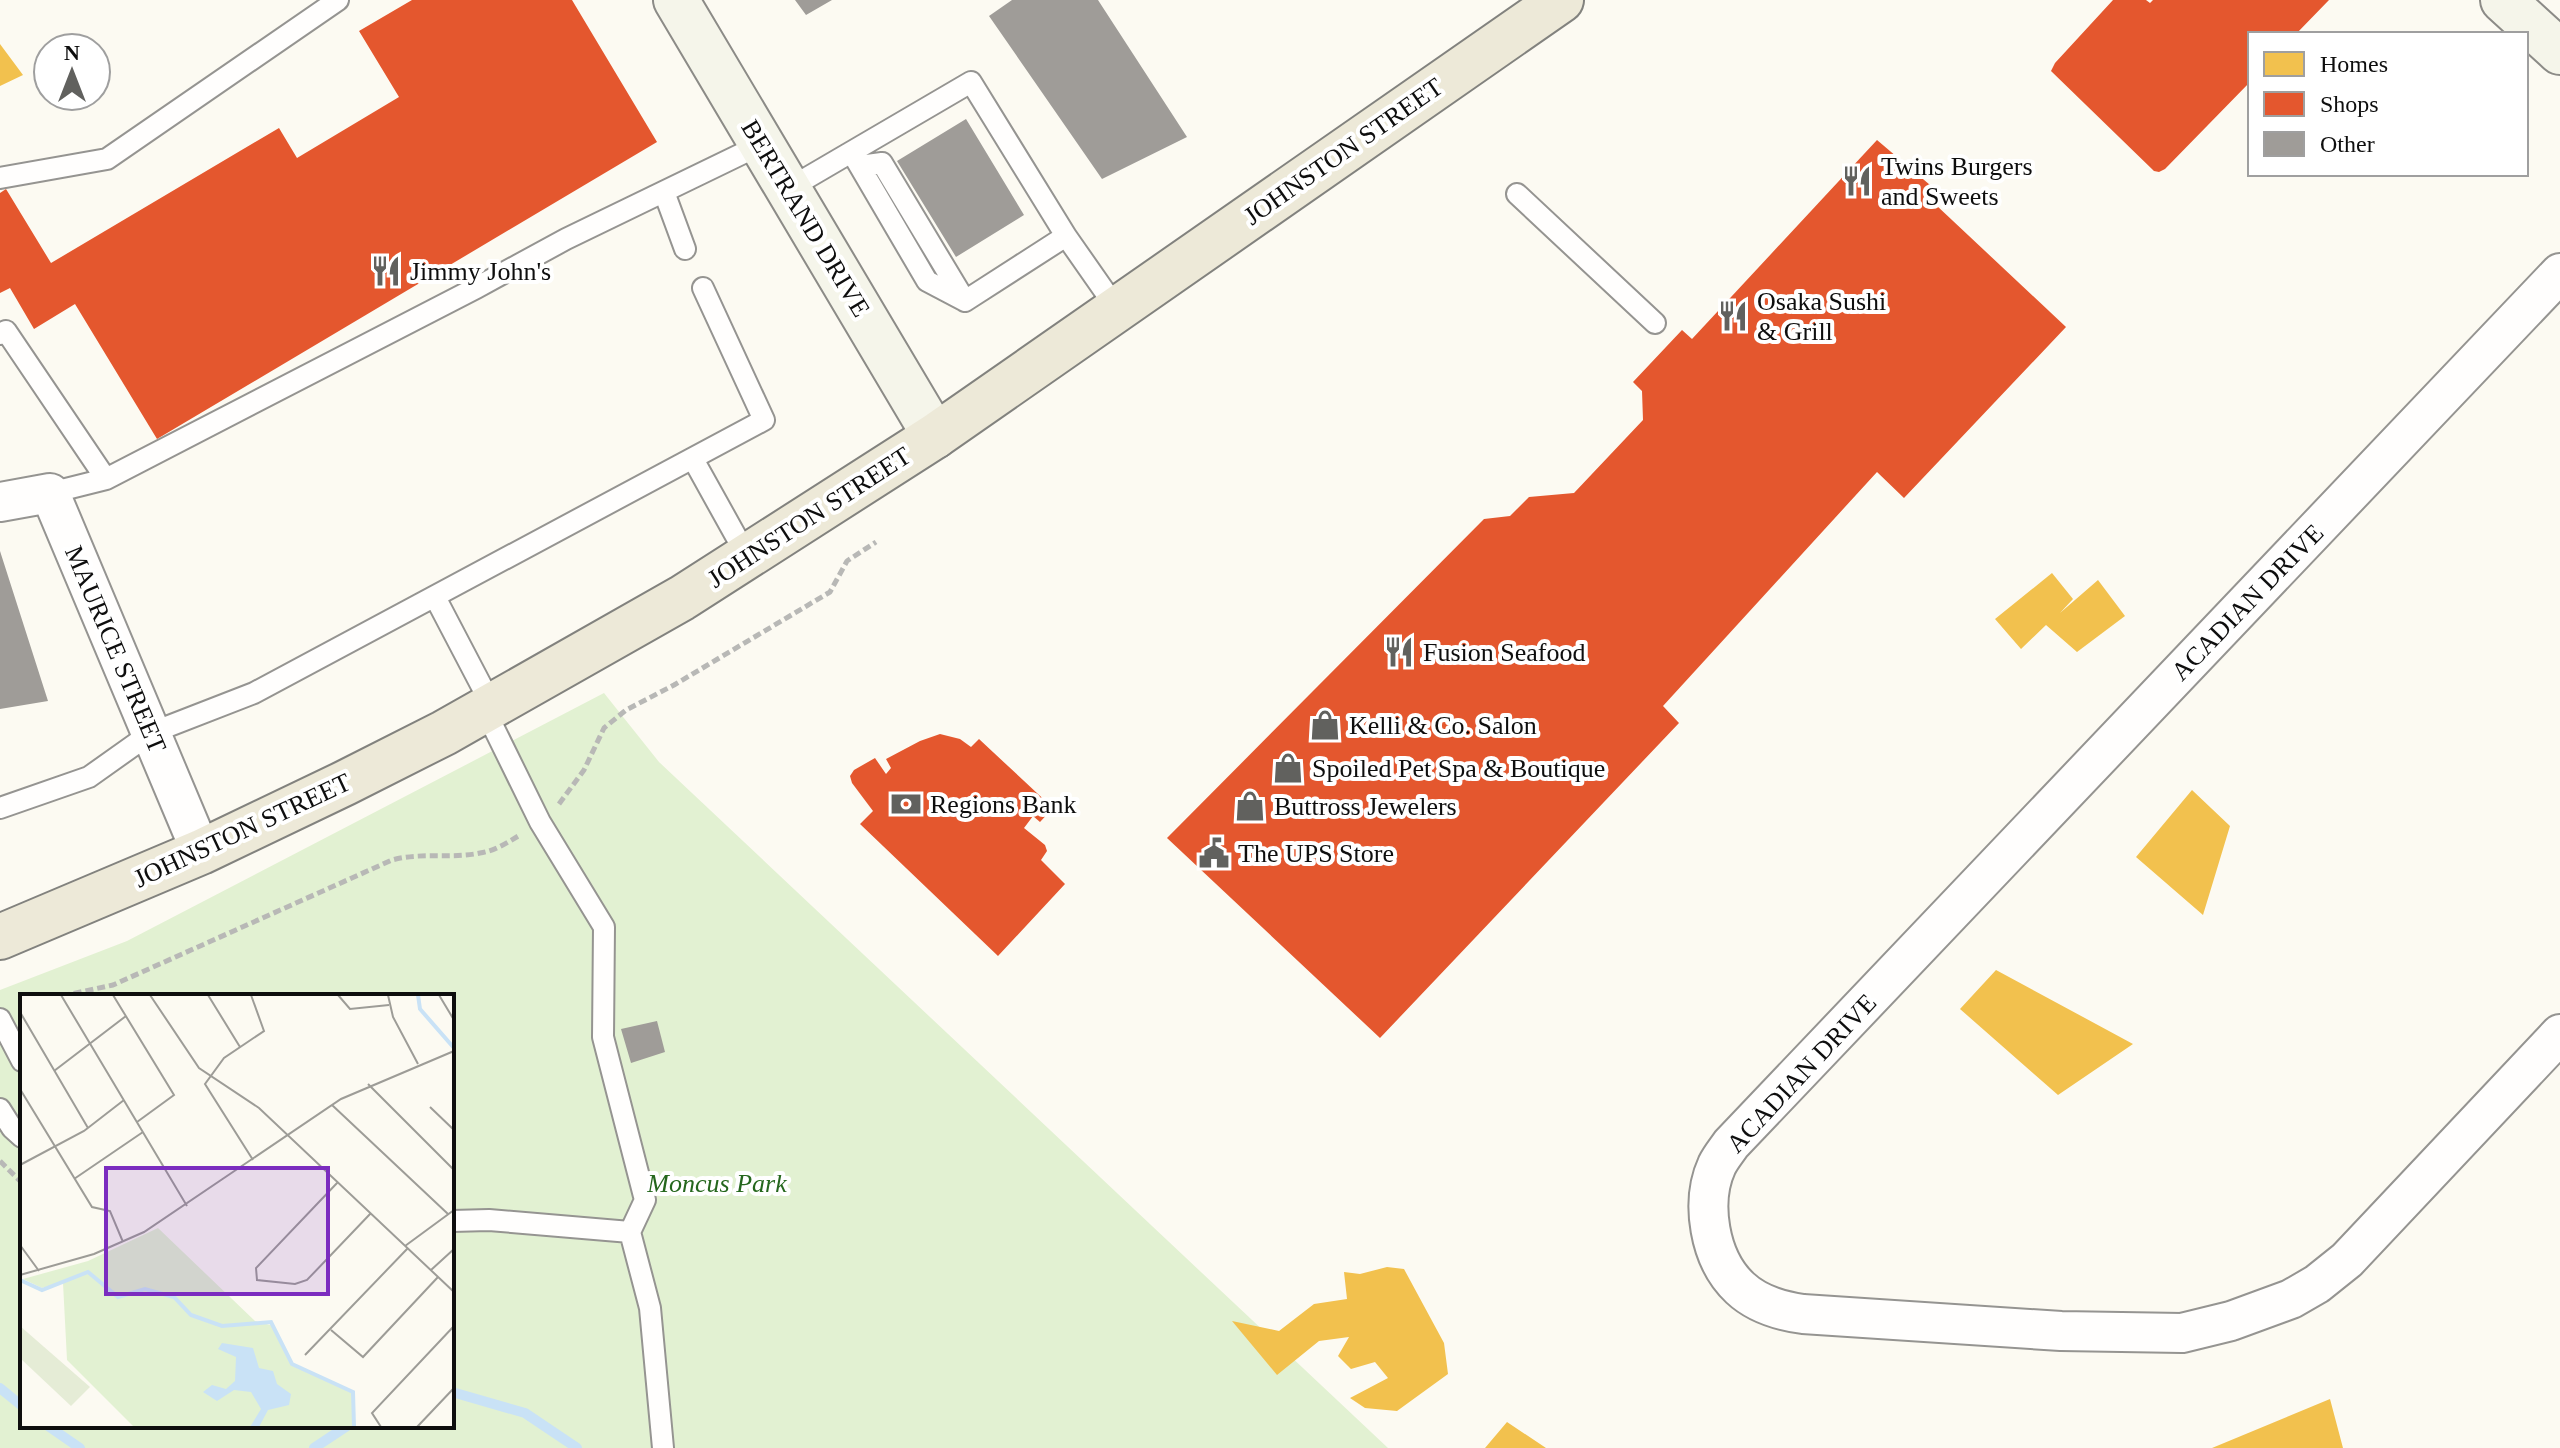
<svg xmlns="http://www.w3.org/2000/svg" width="2560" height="1448" font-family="'Times New Roman',serif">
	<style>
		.green { fill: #e2f1d2; fill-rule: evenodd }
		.homes { fill: #f2c14e }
		.shops { fill: #e4572e }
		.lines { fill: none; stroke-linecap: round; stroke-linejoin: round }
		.stream { stroke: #c9e2f6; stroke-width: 10 }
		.building { fill: #9f9c98 }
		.service-casing { stroke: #959491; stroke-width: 24 }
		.minor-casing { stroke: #959491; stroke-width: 42 }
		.secondary-casing { stroke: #8c8b87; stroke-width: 48 }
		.primary-casing { stroke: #82827e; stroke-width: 48 }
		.path { stroke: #b8b8b6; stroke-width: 5; stroke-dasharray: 8 4; stroke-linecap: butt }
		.service { stroke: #fffefd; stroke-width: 20 }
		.minor { stroke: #fffefd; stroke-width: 38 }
		.secondary { stroke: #f5f5ea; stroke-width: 44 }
		.primary { stroke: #ede9d8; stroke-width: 44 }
		.labels { text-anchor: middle; stroke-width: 8; stroke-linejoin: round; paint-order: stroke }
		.street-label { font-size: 26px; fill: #0e0e0e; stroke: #fff }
		.poi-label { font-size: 26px; fill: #0e0e0e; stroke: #fff; text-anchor: start }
		.park-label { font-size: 26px; font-style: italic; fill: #25671d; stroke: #fff }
		.inset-river { fill: none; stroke: #c9e2f6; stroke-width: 4 }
		.inset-road { fill: none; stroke: #9d9c97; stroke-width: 2 }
		.view { fill: #7b2cbf; fill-opacity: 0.15; stroke: #7b2cbf; stroke-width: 4 }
		.inset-edge { fill: none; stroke: #0e0e0e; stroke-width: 4 }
	</style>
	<rect width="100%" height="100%" fill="#fcfaf2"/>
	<!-- green -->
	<path class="green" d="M604 693 659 762 1388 1448H0V990L127 941ZM22 996H452V1426H22Z"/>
	<!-- homes -->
	<path class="homes" d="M0 44 23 75 0 86Z
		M2052 573 2073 599 2060 613 2098 580 2125 616 2077 652 2046 625 2021 649 1995 619Z
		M2192 790 2230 826 2203 915 2136 857Z
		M1996 970 2133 1044 2058 1095 1960 1009Z
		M1387 1267 1404 1269 1444 1343 1448 1374 1397 1411 1365 1408 1350 1398 1388 1378 1375 1362 1351 1369 1338 1356 1349 1337 1319 1341 1277 1375 1232 1321 1279 1331 1314 1304 1347 1299 1344 1272 1360 1274Z
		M2330 1399 2343 1448H2212Z
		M1507 1422 1546 1448H1485Z"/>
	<!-- shops -->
	<path class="shops" d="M412 0H572L657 142 157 439 75 304 34 329 10 288 0 293V193L6 189 51 263 279 128 297 158 399 97 359 31Z
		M2113 0H2146L2150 3 2153 0H2329L2296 34H2250V82L2165 169 2159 172 2154 171 2051 71 2055 63Z
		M1877 140 1943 196 1936 205 2066 327 1904 498 1877 472 1663 706 1679 723 1380 1038 1167 838 1484 519 1510 516 1529 497 1574 493 1643 420 1642 391 1633 382 1682 330 1692 339Z
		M940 734 960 739 971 747 979 739 1053 808 1040 822 1033 816 1024 828 1045 845 1047 851 1041 860 1065 884 998 956 860 824 873 811 852 783 850 776 854 770 875 758 886 774 891 768 886 759 920 741Z"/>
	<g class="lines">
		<!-- stream -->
		<path class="stream" d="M0 1388 22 1406
			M452 1392 525 1413 577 1448
			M48 1426 80 1448
			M314 1448 347 1426"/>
	</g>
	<!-- building -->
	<path class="building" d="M795 0H832L806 15Z
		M1012 0H1098L1187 137 1102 179 989 16Z
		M966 119 1024 215 956 257 897 161Z
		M0 551 48 701 0 709Z
		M657 1021 665 1052 631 1063 621 1029Z"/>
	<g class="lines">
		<!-- service casing -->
		<g class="service-casing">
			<path id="service" d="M852 153 927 281 965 301
				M860 166 882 163 965 301
				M0 178 107 159 338 0
				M788 189 971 82 1066 236
				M664 192 685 249
				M1517 194 1655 323
				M965 301 1066 236 1117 309
				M0 334 6 331 106 479
				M693 459 748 558
				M50 493 106 479 476 288 566 239 762 144
				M435 597 492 706
				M485 710 540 822 604 927 603 1037 645 1200 630 1232 650 1308 663 1448
				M0 808 89 777 151 733 254 693 764 420 703 288
				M0 1019 22 1061
				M0 1109 12 1128 22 1137
				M452 1221 489 1220 630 1232"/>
		</g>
		<!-- minor casing -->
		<g class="minor-casing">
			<path id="minor" d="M2560 273 1731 1144C1727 1150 1721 1157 1717 1165 1700 1202 1709 1259 1740 1288 1756 1303 1781 1311 1803 1314L2061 1331 2182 1333 2231 1321 2291 1299 2317 1284 2347 1260 2560 1034
				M0 502 50 493 201 852"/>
		</g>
		<!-- secondary casing -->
		<g class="secondary-casing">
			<path id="secondary" d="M676 0 935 436
				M2503 0 2560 52"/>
		</g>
		<!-- primary casing -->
		<g class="primary-casing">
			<path id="primary" d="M0 937 201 852 345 783 444 733 682 598 935 436 1561 0"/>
		</g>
		<!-- path -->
		<path class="path" d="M559 804 584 770 604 728 626 710 674 685 830 592 847 561 876 542
			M62 996 113 985 392 860C421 852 451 859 480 853 495 851 508 842 520 835
			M0 1161 22 1183"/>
		<!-- service -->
		<use href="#service" class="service"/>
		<!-- minor -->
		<use href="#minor" class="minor"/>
		<!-- secondary -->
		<use href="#secondary" class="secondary"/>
		<!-- primary -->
		<use href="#primary" class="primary"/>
	</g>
	<!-- icons -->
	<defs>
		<g id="restaurant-bare" transform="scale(2.4)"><path d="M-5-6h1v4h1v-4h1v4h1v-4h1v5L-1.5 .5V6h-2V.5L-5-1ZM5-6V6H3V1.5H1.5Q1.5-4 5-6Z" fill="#61615e" stroke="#fff" stroke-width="2.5" paint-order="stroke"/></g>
		<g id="shop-bare" transform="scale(2.4)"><path d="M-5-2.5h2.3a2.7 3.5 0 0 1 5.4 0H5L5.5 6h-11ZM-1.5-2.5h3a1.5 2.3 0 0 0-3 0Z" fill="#61615e" stroke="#fff" stroke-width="2.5" paint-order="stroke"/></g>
		<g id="bank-bare" transform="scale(2.4)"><path d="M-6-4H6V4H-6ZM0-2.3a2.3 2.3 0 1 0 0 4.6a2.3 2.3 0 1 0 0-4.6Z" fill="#61615e" stroke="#fff" stroke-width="2.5" paint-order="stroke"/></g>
		<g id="civic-bare" transform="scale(2.4)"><path d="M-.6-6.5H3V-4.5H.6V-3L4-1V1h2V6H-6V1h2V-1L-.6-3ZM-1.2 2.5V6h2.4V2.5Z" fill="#61615e" stroke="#fff" stroke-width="2.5" paint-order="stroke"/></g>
	</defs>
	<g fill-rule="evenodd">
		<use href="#restaurant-bare" x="1857" y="181"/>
		<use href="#restaurant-bare" x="386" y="271"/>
		<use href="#restaurant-bare" x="1733" y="316"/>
		<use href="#restaurant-bare" x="1399" y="652"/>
		<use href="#shop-bare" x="1325" y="725"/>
		<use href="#shop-bare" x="1288" y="768"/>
		<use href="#bank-bare" x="906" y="804"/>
		<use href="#shop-bare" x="1250" y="806"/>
		<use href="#civic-bare" x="1214" y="853"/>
	</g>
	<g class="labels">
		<!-- street labels -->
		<g class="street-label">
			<text transform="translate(1343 151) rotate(-35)" y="9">JOHNSTON STREET</text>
			<text transform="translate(806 218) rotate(59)" y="9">BERTRAND DRIVE</text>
			<text transform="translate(809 517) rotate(-33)" y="9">JOHNSTON STREET</text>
			<text transform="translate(2247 602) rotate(-46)" y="9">ACADIAN DRIVE</text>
			<text transform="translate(116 649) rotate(67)" y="9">MAURICE STREET</text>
			<text transform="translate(242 830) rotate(-25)" y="9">JOHNSTON STREET</text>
			<text transform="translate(1801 1073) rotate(-47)" y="9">ACADIAN DRIVE</text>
		</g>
		<!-- poi labels -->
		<g class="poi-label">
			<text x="1881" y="175">Twins Burgers<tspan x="1881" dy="30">and Sweets</tspan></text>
			<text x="410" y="280">Jimmy John's</text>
			<text x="1757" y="310">Osaka Sushi<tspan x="1757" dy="30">&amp; Grill</tspan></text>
			<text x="1423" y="661">Fusion Seafood</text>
			<text x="1349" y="734">Kelli &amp; Co. Salon</text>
			<text x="1312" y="777">Spoiled Pet Spa &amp; Boutique</text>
			<text x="930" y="813">Regions Bank</text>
			<text x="1274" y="815">Buttross Jewelers</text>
			<text x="1238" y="862">The UPS Store</text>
		</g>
		<!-- park labels -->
		<g class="park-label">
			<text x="717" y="1192">Moncus Park</text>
		</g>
	</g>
	<!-- overview -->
	<g transform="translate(20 994)">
		<rect width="434" height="434" fill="#fcfaf2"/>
		<path d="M138 234 235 327 254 332 271 371 332 399V433H114L47 366 43 289 22 294 3 285 68 267Z" fill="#e2f1d2"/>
		<path d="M0 332 70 393 51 412 0 364Z" fill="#e5ecd6"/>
		<path d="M202 349 233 354 239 374 253 377 257 390 271 400 269 411 248 416 239 433H230L241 415 231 398 214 396 197 407 183 398 192 391 206 395 215 387 216 363 198 355Z" fill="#c9e2f6"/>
		<path class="inset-river" d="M398 1 400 15 434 54M0 286 22 296 68 278 98 303 125 295 154 303 171 321 202 332 251 328 272 370 333 398 334 433"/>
		<path class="inset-road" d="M41 1 167 212M93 1 154 101 117 128M130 1 179 74 239 114 434 298M188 1 220 53M231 1 244 37 204 64 185 90 233 166M318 1 330 15 369 11M368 1 373 23 398 70M419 1 434 26M0 18 68 134M34 77 106 22M348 90 434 176M0 95 72 213 90 217 103 248M312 111 428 220M410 113 434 136M0 171 64 137 104 106M54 185 123 138M318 188 236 274 237 286 275 290 287 286 351 219M0 251 19 277M385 252 434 216M411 276 434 255M0 281 74 260 124 238 321 105 434 57M311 336 343 363 418 283M285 361 388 254M361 433 352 419 434 332M397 433 434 394"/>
		<path class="view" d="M86 174H308V300H86Z"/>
		<rect width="434" height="434" class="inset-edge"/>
	</g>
	<!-- legend -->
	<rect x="2248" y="32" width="280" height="144" fill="#ffffff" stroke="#9f9f9f" stroke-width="2"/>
	<rect x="2264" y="52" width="40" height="24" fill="#f2c14e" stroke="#9f9f9f" stroke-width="2"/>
	<text x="2320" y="72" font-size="24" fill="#0e0e0e">Homes</text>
	<rect x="2264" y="92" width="40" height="24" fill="#e4572e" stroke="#9f9f9f" stroke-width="2"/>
	<text x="2320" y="112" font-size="24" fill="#0e0e0e">Shops</text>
	<rect x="2264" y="132" width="40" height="24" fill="#9f9c98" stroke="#9f9f9f" stroke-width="2"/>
	<text x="2320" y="152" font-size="24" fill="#0e0e0e">Other</text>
	<!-- north arrow -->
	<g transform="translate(72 72)"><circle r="38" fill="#ffffff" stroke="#9f9f9f" stroke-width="2"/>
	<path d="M0-6L14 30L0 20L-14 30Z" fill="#61615e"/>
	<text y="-12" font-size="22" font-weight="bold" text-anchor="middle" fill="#0e0e0e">N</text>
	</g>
</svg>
